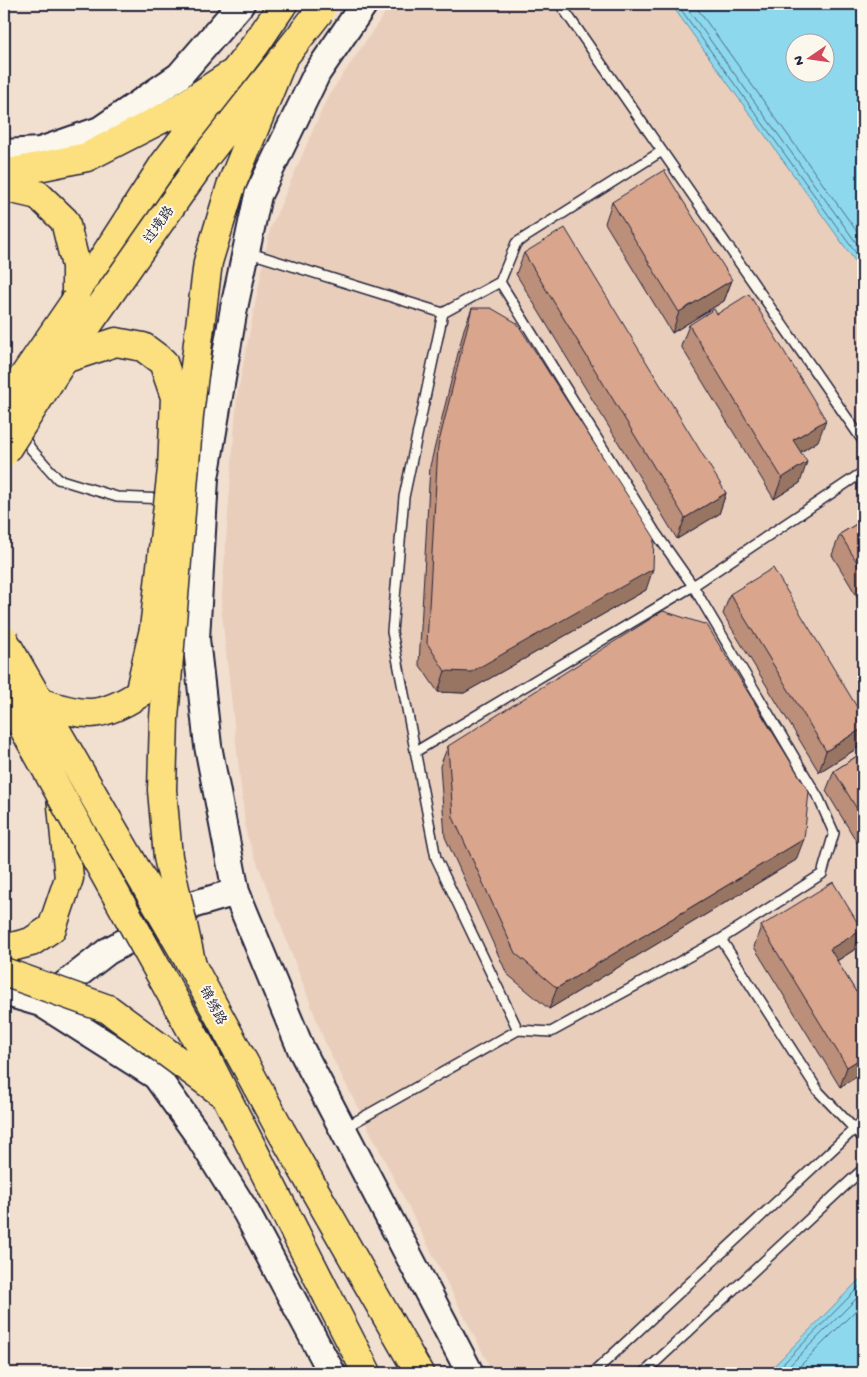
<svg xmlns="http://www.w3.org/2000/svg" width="867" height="1377" font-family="'Gochi Hand','LXGW WenKai TC',sans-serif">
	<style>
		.built { fill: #eacebc }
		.water { fill: #8dd8ed; stroke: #628fa6; fill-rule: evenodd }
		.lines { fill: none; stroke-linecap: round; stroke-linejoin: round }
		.shore { stroke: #4d6b82; stroke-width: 1 }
		.lane-casing { stroke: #22223b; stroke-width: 12 }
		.secondary-casing { stroke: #22223b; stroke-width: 30 }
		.primary-casing { stroke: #22223b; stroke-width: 31 }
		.highway-casing { stroke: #22223b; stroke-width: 31 }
		.lane { stroke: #fbf7ec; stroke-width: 9 }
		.secondary { stroke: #fbf7ec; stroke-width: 26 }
		.primary { stroke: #fce080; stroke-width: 28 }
		.highway { stroke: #fce080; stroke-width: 28 }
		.primary-bridge-casing { stroke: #22223b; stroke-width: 31; stroke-linecap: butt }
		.highway-bridge-casing { stroke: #22223b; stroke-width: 31; stroke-linecap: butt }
		.primary-bridge { stroke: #fce080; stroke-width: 28 }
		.highway-bridge { stroke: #fce080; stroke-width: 28 }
		.wall { fill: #bb8f79; stroke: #22223b }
		.shaded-wall { fill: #987463; stroke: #22223b }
		.building { fill: #d9a68d; stroke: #22223b }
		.labels { text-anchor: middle; stroke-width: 4; stroke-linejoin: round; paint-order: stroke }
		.street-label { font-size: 14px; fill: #22223b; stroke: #fbf7ec }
	</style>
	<rect width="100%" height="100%" fill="#f1dfd0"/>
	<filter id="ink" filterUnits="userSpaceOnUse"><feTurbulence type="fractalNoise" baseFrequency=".02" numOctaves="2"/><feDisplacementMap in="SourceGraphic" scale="10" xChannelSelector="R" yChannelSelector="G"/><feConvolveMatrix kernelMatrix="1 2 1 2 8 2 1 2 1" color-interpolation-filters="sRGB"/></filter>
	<g filter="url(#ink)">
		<!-- built -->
		<path class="built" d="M391 4H671L863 272V1276L767 1373H493L326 1045 246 833 221 606 237 396 270 229 327 98Z"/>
		<!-- water -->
		<path class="water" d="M671 4H863V272ZM794 42H824V72H794Z
			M863 1276V1373H767Z"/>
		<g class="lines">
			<!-- shore -->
			<path class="shore" d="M677 4 863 263
				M684 4 863 252
				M694 4 863 240
				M774 1373 863 1283
				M782 1373 863 1292
				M793 1373 863 1303"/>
			<!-- lane casing -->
			<g class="lane-casing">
				<path id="lane" d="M560 4 863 441
					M247 252 443 313
					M500 282 655 532 693 586 819 799 834 833 822 874 721 939 551 1032 518 1030
					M22 434 31 449 58 479 117 497 166 499
					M415 752 693 586 863 472
					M721 939 819 1092 863 1138
					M344 1128 518 1030 436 858 392 632 404 497 443 313 500 282 516 243 662 151
					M593 1373 863 1121
					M644 1373 863 1169"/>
			</g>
			<!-- secondary casing -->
			<g class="secondary-casing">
				<path id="secondary" d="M364 4 317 73 258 195 234 308 205 478 196 639 208 746 236 892 301 1049 470 1373
					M4 153 40 151 100 130 179 76 241 4
					M4 992 41 1003 156 1076 198 1135 246 1212 332 1373
					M41 1003 108 951 195 904 236 892"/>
			</g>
			<!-- primary casing -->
			<g class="primary-casing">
				<path id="primary" d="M4 174 87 157 171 114 230 75
					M364 1277 419 1373
					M328 1297 367 1373"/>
			</g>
			<!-- highway casing -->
			<g class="highway-casing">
				<path id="highway" d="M4 189H12L38 195 65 221 76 266V300
					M76 300 164 164 256 44 283 4
					M4 949 31 942 52 928 69 878 61 796"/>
			</g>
			<!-- lane -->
			<use href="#lane" class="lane"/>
			<!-- secondary -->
			<use href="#secondary" class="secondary"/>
			<!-- primary -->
			<use href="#primary" class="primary"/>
			<!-- highway -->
			<use href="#highway" class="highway"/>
			<!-- primary-bridge casing -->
			<g class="primary-bridge-casing">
				<path id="primary-bridge" d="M4 640 192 966 281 1131 364 1277
					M4 693 204 1053 328 1297
					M38 702C83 715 97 721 139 694L154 629 172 469 175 397 163 362 143 347 116 342 64 359
					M4 972 108 1009 223 1094"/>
			</g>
			<!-- highway-bridge casing -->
			<g class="highway-bridge-casing">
				<path id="highway-bridge" d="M4 405 76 300
					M4 453 64 359 206 156 320 11
					M192 966 168 857 162 790 164 718 189 415 208 262 231 186 283 58"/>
			</g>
			<!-- primary-bridge -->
			<use href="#primary-bridge" class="primary-bridge"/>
			<!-- highway-bridge -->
			<use href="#highway-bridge" class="highway-bridge"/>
		</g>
		<!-- wall -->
		<path class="wall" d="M612 202 732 280 724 301 672 333 605 223Z
			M524 253 726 493 719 514 677 539 516 274Z
			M472 308 646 590 464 693 438 692 419 664 430 466 464 329Z
			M717 314 818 441 801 452 800 483 774 499 681 346 689 325Z
			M863 520V606L832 555 840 534Z
			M730 594 861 746 819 772 723 614Z
			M448 746 796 860 549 1009 507 974 445 837 440 766Z
			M863 752V852L826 791 834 771Z
			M761 926 862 930 854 950 837 961 856 992 863 1073 840 1087 754 947Z"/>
		<!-- shaded-wall -->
		<path class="shaded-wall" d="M732 280 724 301 672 333 679 312Z
			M826 420 818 441 786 461 793 440Z
			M807 462 800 483 774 499 782 478Z
			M726 493 719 514 677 539 685 518Z
			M653 569 646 590 464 693 438 692 445 671Z
			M863 728V740L861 746 819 772 826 751Z
			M804 839 796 860 549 1009 557 988Z
			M862 930 854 950 822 970 830 949Z
			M863 1057V1073L840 1087 847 1067Z"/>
		<!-- building -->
		<path class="building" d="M664 170 732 280 679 312 612 202Z
			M565 228 726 493 685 518 524 253Z
			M749 294 826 420 793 440 807 462 782 478 689 325 714 309 717 314Z
			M472 308H491L517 323 654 537 653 569 471 672 445 671 427 643 438 446Z
			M863 520V572L840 534Z
			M773 568 863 717V728L826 751 730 594Z
			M663 611 707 625 809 792 804 839 557 988 515 953 453 817 448 746Z
			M863 752V819L834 771Z
			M833 882 862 930 830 949 856 992 863 987V1057L847 1067 761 926Z"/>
	</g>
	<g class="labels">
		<!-- street labels -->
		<g class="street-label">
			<text transform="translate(158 224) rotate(-55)" y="5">过境路</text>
			<text transform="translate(214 1005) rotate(62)" y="5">锦绣路</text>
		</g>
	</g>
	<!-- margin -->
	<rect width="867" height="1377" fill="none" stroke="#fbf7ec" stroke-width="20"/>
	<rect x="10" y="10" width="847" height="1357" fill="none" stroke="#22223b" stroke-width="2" filter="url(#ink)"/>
	<!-- north arrow -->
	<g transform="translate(810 58) rotate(257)"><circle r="24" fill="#fbf7ec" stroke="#a4a2a5"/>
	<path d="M0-4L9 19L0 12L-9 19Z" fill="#d1495b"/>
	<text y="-8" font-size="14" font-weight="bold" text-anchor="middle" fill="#22223b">N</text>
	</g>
</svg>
